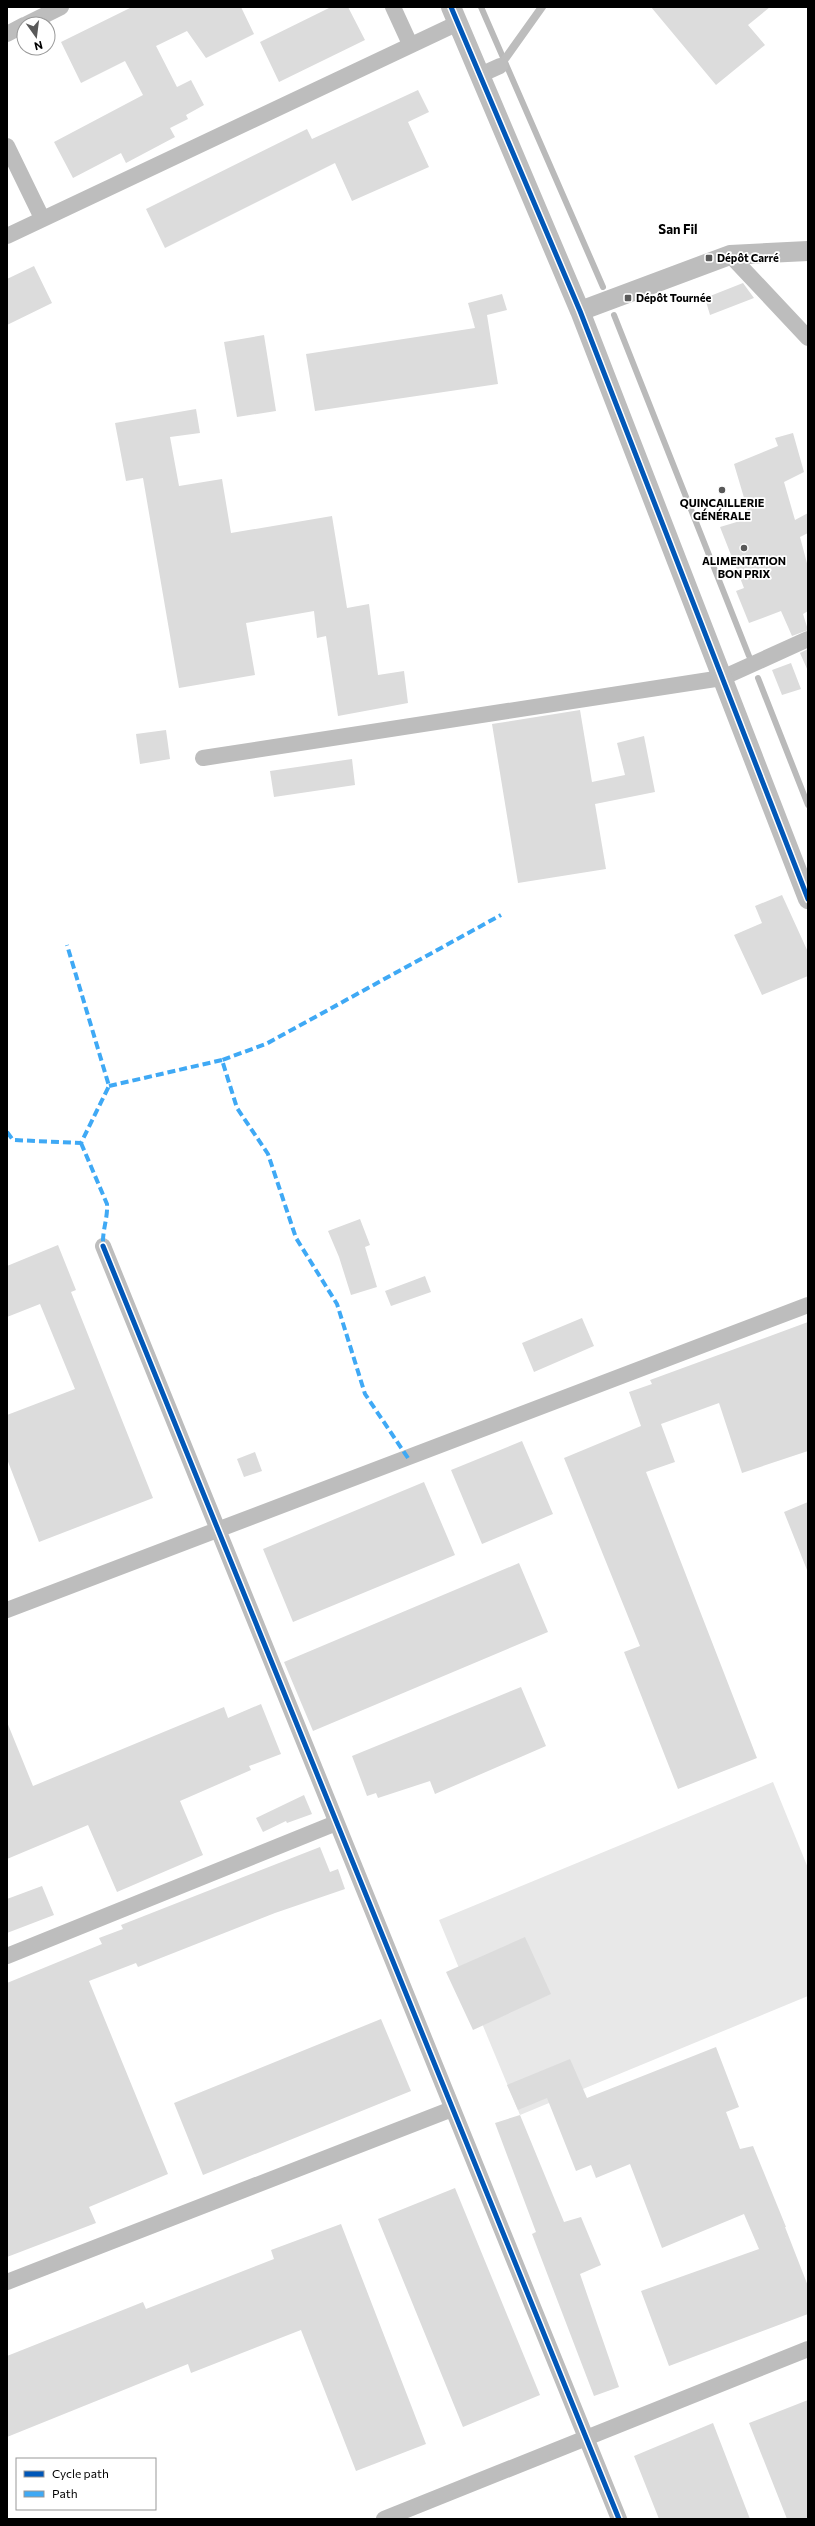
<svg xmlns="http://www.w3.org/2000/svg" width="815" height="2526" font-family="Commissioner,sans-serif">
	<style>
		.green { fill: #e8e8e8 }
		.lines { fill: none; stroke-linecap: round; stroke-linejoin: round }
		.stream { stroke: #bababa; stroke-width: 6 }
		.building { fill: #dcdcdc }
		.service { stroke: #bdbdbd; stroke-width: 8 }
		.minor { stroke: #bdbdbd; stroke-width: 16 }
		.tertiary { stroke: #bdbdbd; stroke-width: 20 }
		.quiet { stroke: #3fa9f5; stroke-width: 4; stroke-dasharray: 8 4; stroke-linecap: butt }
		.cycleway-casing { stroke: #fff; stroke-width: 8 }
		.cycleway { stroke: #0057b8; stroke-width: 5 }
		.poi-dot { fill: #595959; stroke: #fff; stroke-width: 1.5 }
		.labels { text-anchor: middle; stroke-width: 3.5; stroke-linejoin: round; paint-order: stroke }
		.poi-label { font-size: 11px; font-weight: bold; fill: #000; stroke: #fff; text-anchor: start }
		.quarter-label { font-size: 13px; font-weight: bold; fill: #000; stroke: #fff }
	</style>
	<rect width="100%" height="100%" fill="#fff"/>
	<!-- green -->
	<path class="green" d="M773 1782 808 1868V1996L520 2115 439 1920Z"/>
	<g class="lines">
		<!-- stream -->
		<path class="stream" d="M481 7 603 287
			M614 315 749 656
			M758 678 808 805"/>
	</g>
	<!-- building -->
	<path class="building" d="M132 7H241L254 34 206 58 187 31 156 46 177 87 191 80 204 105 186 115 188 119 170 128 175 137 126 163 121 153 73 178 54 142 143 95 125 61 81 83 61 42Z
		M331 7H348L365 40 279 82 260 42Z
		M651 7H770L748 25 765 45 716 85Z
		M418 90 429 112 408 122 429 167 352 201 335 163 165 248 146 209 307 129 312 139Z
		M34 266 52 303 7 325V279Z
		M743 283 754 298 710 315 705 298Z
		M502 294 507 310 487 315 498 384 315 411 306 354 475 328 468 303Z
		M264 335 276 411 237 417 224 342Z
		M196 409 200 433 170 437 179 486 222 479 231 533 332 516 347 608 369 604 378 675 404 671 408 703 338 716 326 636 317 638 314 611 246 623 255 675 179 688 143 478 126 481 115 423Z
		M793 433 804 472 784 482 795 520 808 513V533L800 537 808 567V611L803 614 808 630 792 636 781 611 749 623 736 591 744 588 720 527 750 518 734 464 778 446 775 438Z
		M808 649V671L800 653Z
		M791 663 801 689 782 695 772 670Z
		M580 710 592 782 625 775 617 743 644 736 655 792 595 804 606 869 518 883 492 724Z
		M166 730 170 759 140 764 136 734Z
		M352 759 355 785 274 797 270 771Z
		M782 895 808 952V976L762 995 734 935 762 923 755 906Z
		M360 1219 370 1245 365 1247 377 1287 351 1295 339 1257 328 1231Z
		M58 1245 76 1290 71 1292 153 1498 39 1542 7 1459V1415L75 1389 40 1304 7 1317V1266Z
		M425 1276 431 1292 391 1306 385 1291Z
		M582 1318 594 1346 534 1372 522 1343Z
		M808 1322V1451L742 1473 719 1403 661 1424 675 1462 646 1472 757 1758 678 1789 624 1652 640 1646 564 1458 641 1426 629 1392 652 1384 650 1380Z
		M522 1441 553 1514 482 1544 451 1470Z
		M255 1452 262 1471 244 1477 237 1459Z
		M424 1482 455 1555 293 1622 263 1549Z
		M808 1502V1570H807L784 1512Z
		M519 1563 548 1632 313 1731 284 1662Z
		M521 1687 546 1746 435 1794 430 1781 378 1798 376 1793 367 1796 352 1756Z
		M261 1704 281 1754 249 1766 251 1770 180 1801 203 1855 117 1892 88 1825 7 1859V1722L33 1786 224 1707 228 1718Z
		M304 1795 312 1814 287 1823 286 1821 263 1832 256 1818Z
		M320 1847 330 1872 338 1869 345 1889 275 1913 138 1967 136 1963 89 1981 168 2174 89 2207 96 2223 7 2257V1983L102 1944 99 1938 123 1929 121 1925Z
		M42 1886 54 1915 7 1933V1899Z
		M525 1937 551 1994 473 2030 446 1972Z
		M381 2019 411 2091 203 2175 174 2103Z
		M716 2047 739 2107 726 2112 740 2149 753 2146 786 2227H785L808 2286V2314L669 2366 641 2291 759 2249 744 2214 662 2248 630 2164 596 2178 591 2165 576 2171 547 2098 518 2110 507 2085 570 2059 587 2098Z
		M520 2115 564 2222 581 2217 601 2265 580 2274 619 2387 594 2396 532 2234 536 2232 495 2123Z
		M455 2188 540 2395 463 2427 378 2219Z
		M341 2224 426 2444 356 2471 301 2330 191 2373 188 2364 7 2437V2356L143 2302 146 2309 274 2259 271 2250Z
		M808 2400V2519H787L749 2423Z
		M713 2423 750 2519H659L634 2456Z"/>
	<g class="lines">
		<!-- service -->
		<path class="service" d="M500 66 542 7"/>
		<!-- minor -->
		<path class="minor" d="M393 7 410 44
			M27 24 61 7
			M7 34 24 25
			M480 75 500 66
			M7 146 42 218
			M7 236 458 23
			M730 255 808 338
			M203 758 722 678 808 639
			M103 1246 619 2519
			M7 1610 808 1305
			M7 1956 336 1823
			M7 2282 452 2109
			M384 2519 808 2349"/>
		<!-- tertiary -->
		<path class="tertiary" d="M451 7 580 311 808 899
			M580 311 730 255 808 251"/>
		<!-- quiet -->
		<path class="quiet" d="M109 1086 222 1060
			M7 1132 13 1140 81 1143 109 1086 67 945
			M81 1143 107 1204C108 1218 102 1231 103 1246
			M408 1458 365 1394 337 1304 296 1238 268 1154 237 1108 222 1060 266 1044 501 915"/>
		<!-- cycleway casing -->
		<g class="cycleway-casing">
			<path id="cycleway" d="M451 7 580 311 808 899
				M103 1246 619 2519"/>
		</g>
		<!-- cycleway -->
		<use href="#cycleway" class="cycleway"/>
	</g>
	<!-- markers -->
	<g class="poi-dot">
		<rect x="705" y="254" width="8" height="8" rx="2"/>
		<rect x="624" y="294" width="8" height="8" rx="2"/>
		<circle cx="722" cy="490" r="4"/>
		<circle cx="744" cy="548" r="4"/>
	</g>
	<g class="labels">
		<!-- poi labels -->
		<g class="poi-label">
			<text x="717" y="262">Dépôt Carré</text>
			<text x="636" y="302">Dépôt Tournée</text>
			<text x="722" y="507" text-anchor="middle">QUINCAILLERIE<tspan x="722" dy="13">GÉNÉRALE</tspan></text>
			<text x="744" y="565" text-anchor="middle">ALIMENTATION<tspan x="744" dy="13">BON PRIX</tspan></text>
		</g>
		<!-- quarter labels -->
		<g class="quarter-label">
			<text x="678" y="234">San Fil</text>
		</g>
	</g>
	<!-- border -->
	<rect width="815" height="2526" fill="none" stroke="#000000" stroke-width="16"/>
	<!-- legend -->
	<rect x="16" y="2458" width="140" height="52" fill="#ffffff" stroke="#999999"/>
	<rect x="24" y="2471" width="20" height="6" fill="#0057b8" stroke="#999999"/>
	<text x="52" y="2478" font-size="12" fill="#000000">Cycle path</text>
	<rect x="24" y="2491" width="20" height="6" fill="#3fa9f5" stroke="#999999"/>
	<text x="52" y="2498" font-size="12" fill="#000000">Path</text>
	<!-- north arrow -->
	<g transform="translate(36 36) rotate(166)"><circle r="19" fill="#ffffff" stroke="#999999"/>
	<path d="M0-3L7 15L0 10L-7 15Z" fill="#595959"/>
	<text y="-6" font-size="11" font-weight="bold" text-anchor="middle" fill="#000000">N</text>
	</g>
</svg>
